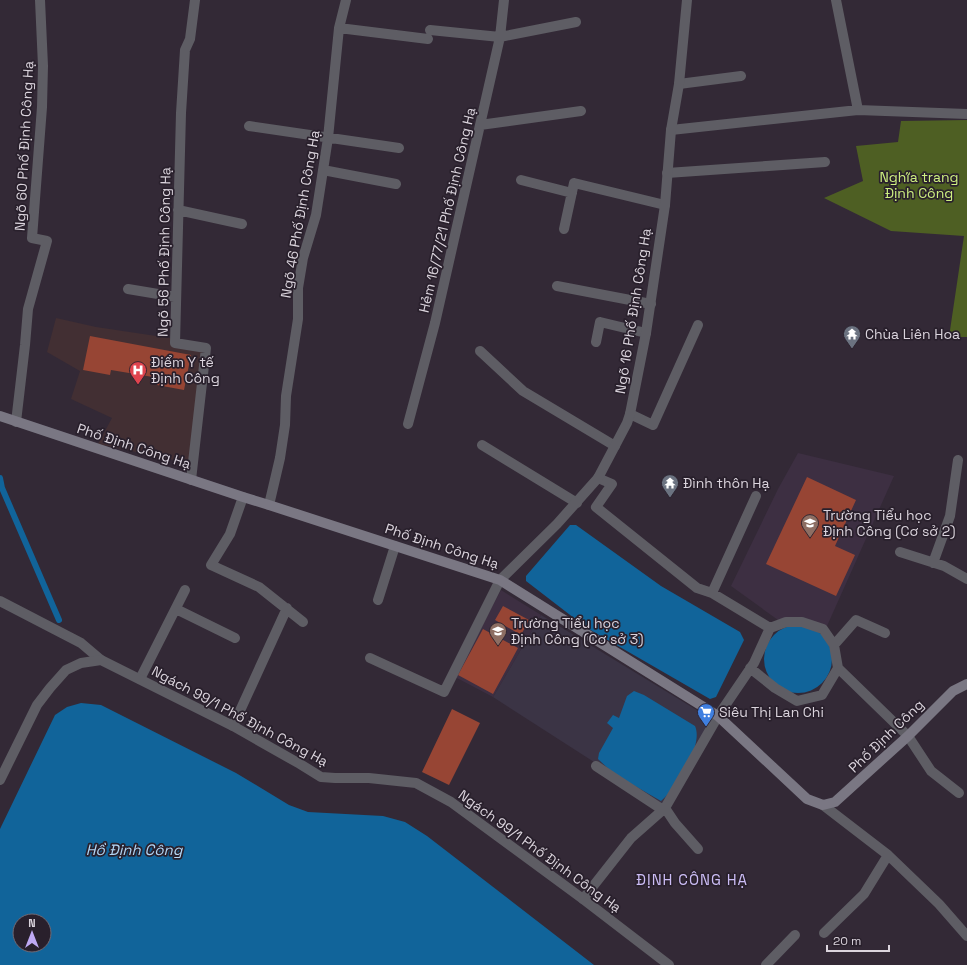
<svg xmlns="http://www.w3.org/2000/svg" width="967" height="965" font-family="'Space Grotesk',sans-serif">
	<style>
		.commercial { fill: #3b3445 }
		.built { fill: #3d2f42 }
		.medical { fill: #422f33 }
		.green { fill: #4e5f23 }
		.water { fill: #11649a; fill-rule: evenodd }
		.lines { fill: none; stroke-linecap: round; stroke-linejoin: round }
		.stream { stroke: #11649a; stroke-width: 6 }
		.building { fill: #974534 }
		.lane { stroke: #5e5d64; stroke-width: 10 }
		.street { stroke: #5e5d64; stroke-width: 10 }
		.secondary { stroke: #7a7783; stroke-width: 10 }
		.labels { text-anchor: middle; stroke-width: 3.5; stroke-linejoin: round; paint-order: stroke }
		.street-label { font-size: 14px; fill: #dbd4dd; stroke: #29202c }
		.park-label { font-size: 14px; fill: #cef080; stroke: #29202c }
		.poi-label { font-size: 14px; fill: #dbd4dd; stroke: #29202c; text-anchor: start }
		.water-label { font-size: 15px; font-style: italic; fill: #b2d6f5; stroke: #29202c }
		.neighbourhood-label { font-size: 15px; letter-spacing: 1px; fill: #ccbdf6; stroke: #29202c }
	</style>
	<rect width="100%" height="100%" fill="#332936"/>
	<!-- commercial -->
	<path class="commercial" d="M541 615 713 720 664 807 493 697Z"/>
	<!-- built -->
	<path class="built" d="M798 453 894 476 827 626 805 618 791 617 778 620 731 586 778 489Z
		M501 590 541 615 493 697 455 677Z"/>
	<!-- medical -->
	<path class="medical" d="M56 318 96 327 203 343 193 464 98 444 112 418 71 399 80 371 47 352Z"/>
	<!-- green -->
	<path class="green" d="M967 120V337H949L964 236 891 231 824 198 863 181 856 146 898 142 901 121Z"/>
	<!-- water -->
	<path class="water" d="M570 525H576L661 586 740 632 744 640 716 697 710 699 587 628 526 581V576Z
		M764 659a34 34 0 1 1 68 0a34 34 0 1 1-68 0Z
		M634 691 644 695 695 726C704 745 676 789 661 801L614 774 598 759 599 753 613 728 607 723 613 715 619 718 627 696Z
		M81 703 101 705 236 773 289 805 308 812 383 816 405 822 427 836 594 965H0V829L55 715 67 707ZM20 921H44V945H20Z"/>
	<g class="lines">
		<!-- stream -->
		<path class="stream" d="M0 478 2 488 59 620"/>
	</g>
	<!-- building -->
	<path class="building" d="M90 336 191 355 184 390 157 385 159 378 111 370 110 375 83 370Z
		M807 477 856 500 835 546 855 555 836 596 766 564Z
		M503 606 529 620 521 635 495 620Z
		M483 629 518 648 493 694 458 675Z
		M452 709 480 723 449 785 422 772Z"/>
	<g class="lines">
		<!-- lane -->
		<path class="lane" d="M836 0 858 110
			M339 28 428 39
			M430 30 500 37 576 22
			M679 84 741 76
			M480 125 581 111
			M249 126 399 148
			M671 130 858 110 967 114
			M323 170 396 184
			M667 173 825 162
			M521 180 572 193
			M178 210 242 224
			M564 229 574 183 665 205
			M557 286 651 304
			M128 289 176 297
			M596 342 600 322 646 333
			M480 351 523 391 615 446
			M630 414 653 425 698 325
			M16 422 25 345 28 309 47 241 32 238 42 107 43 66 40 0
			M408 424 435 323 500 37 504 0
			M482 445 577 503
			M191 480 206 348 175 343 181 113 185 50 190 39 195 0
			M243 497 230 534 211 565 259 587 303 622
			M269 505 280 458 285 425 286 396 298 319V288L303 258 316 215 328 138 339 28 346 0
			M900 552 944 566 967 579
			M933 563 950 516 958 460
			M712 593 756 496
			M378 600 395 546
			M0 601 81 643 101 660
			M176 609 235 638
			M834 645 856 620 885 633
			M370 658 444 692 500 580
			M750 668 775 688 797 701 822 695 838 668 834 645 823 629 802 622H786L770 628
			M838 668 908 736 931 771 959 793
			M140 679 185 590
			M233 726 287 608
			M596 766 663 810
			M823 805 888 855 939 904 967 936
			M665 808 675 823 698 849
			M583 899 631 838 665 808 718 716 754 663 770 628 712 593 697 588 596 507 612 484 598 478
			M824 933 864 894 888 855
			M766 965 795 935"/>
		<!-- street -->
		<path class="street" d="M500 580 557 524 598 478 627 423 630 414 646 333 665 205 671 130 679 84 687 0
			M0 780 37 705 50 688 66 670 81 663 101 660 233 726 300 764 321 777 335 778H369L416 783 451 802 583 899 669 965"/>
		<!-- secondary -->
		<path class="secondary" d="M0 416 243 497 269 505 500 580 718 716 807 799 823 805 835 802 908 736 953 691 967 684"/>
	</g>
	<!-- icons -->
	<defs>
		<g id="temple-pin" transform="scale(0.9)"><path d="M0 17L-7.5 6A9.5 9.5 0 1 1 7.5 6Z" fill="#6b7280" stroke="#29202c"/><path d="M0-6L5-2H3V0L6.5 2.5H4V6H1.5V3h-3V6H-4V2.5H-6.5L-3 0V-2H-5Z" fill="#fff"/></g>
		<g id="hospital-pin" transform="scale(0.9)"><path d="M0 17L-7.5 6A9.5 9.5 0 1 1 7.5 6Z" fill="#e0444e" stroke="#29202c"/><path d="M-5-5h3v3.5h4V-5h3V5h-3V1.5h-4V5h-3Z" fill="#fff"/></g>
		<g id="school-pin" transform="scale(0.9)"><path d="M0 17L-7.5 6A9.5 9.5 0 1 1 7.5 6Z" fill="#8d6e63" stroke="#29202c"/><path d="M0-5L7-2L0 1L-7-2ZM-4 1L0 2.5L4 1V4Q0 6-4 4Z" fill="#fff"/></g>
		<g id="supermarket-pin" transform="scale(0.9)"><path d="M0 17L-7.5 6A9.5 9.5 0 1 1 7.5 6Z" fill="#3f7fe0" stroke="#29202c"/><path d="M-6-5.5h2.5l.6 2H6L4.5 2H-2.5L-4.4-4H-6ZM-1.5 3.2a1.3 1.3 0 1 0 .1 0ZM3 3.2a1.3 1.3 0 1 0 .1 0Z" fill="#fff"/></g>
	</defs>
	<g fill-rule="evenodd">
		<use href="#temple-pin" x="852" y="334"/>
		<use href="#hospital-pin" x="138" y="370"/>
		<use href="#temple-pin" x="670" y="483"/>
		<use href="#school-pin" x="810" y="523"/>
		<use href="#school-pin" x="498" y="631"/>
		<use href="#supermarket-pin" x="706" y="712"/>
	</g>
	<g class="labels">
		<!-- street labels -->
		<g class="street-label">
			<text transform="translate(24 146) rotate(-87)" y="5">Ngõ 60 Phố Định Công Hạ</text>
			<text transform="translate(447 210) rotate(-77)" y="5">Hẻm 16/77/21 Phố Định Công Hạ</text>
			<text transform="translate(300 214) rotate(-80)" y="5">Ngõ 46 Phố Định Công Hạ</text>
			<text transform="translate(164 252) rotate(-89)" y="5">Ngõ 56 Phố Định Công Hạ</text>
			<text transform="translate(633 311) rotate(-81)" y="5">Ngõ 16 Phố Định Công Hạ</text>
			<text transform="translate(134 446) rotate(18)" y="5">Phố Định Công Hạ</text>
			<text transform="translate(442 546) rotate(18)" y="5">Phố Định Công Hạ</text>
			<text transform="translate(240 716) rotate(28)" y="5">Ngách 99/1 Phố Định Công Hạ</text>
			<text transform="translate(886 736) rotate(-44)" y="5">Phố Định Công</text>
			<text transform="translate(540 851) rotate(36)" y="5">Ngách 99/1 Phố Định Công Hạ</text>
		</g>
		<!-- park labels -->
		<g class="park-label">
			<text x="919" y="182">Nghĩa trang<tspan x="919" dy="16">Định Công</tspan></text>
		</g>
		<!-- poi labels -->
		<g class="poi-label">
			<text x="865" y="339">Chùa Liên Hoa</text>
			<text x="151" y="367">Điểm Y tế<tspan x="151" dy="16">Định Công</tspan></text>
			<text x="683" y="488">Đình thôn Hạ</text>
			<text x="823" y="520">Trường Tiểu học<tspan x="823" dy="16">Định Công (Cơ sở 2)</tspan></text>
			<text x="511" y="628">Trường Tiểu học<tspan x="511" dy="16">Định Công (Cơ sở 3)</tspan></text>
			<text x="719" y="717">Siêu Thị Lan Chi</text>
		</g>
		<!-- water labels -->
		<g class="water-label">
			<text x="134" y="855">Hồ Định Công</text>
		</g>
		<!-- neighbourhood labels -->
		<g class="neighbourhood-label">
			<text x="692" y="885">ĐỊNH CÔNG HẠ</text>
		</g>
	</g>
	<!-- north arrow -->
	<g transform="translate(32 933)"><circle r="19" fill="#29202c" stroke="#706873"/>
	<path d="M0-3L7 15L0 10L-7 15Z" fill="#bfa9f4"/>
	<text y="-6" font-size="11" font-weight="bold" text-anchor="middle" fill="#dbd4dd">N</text>
	</g>
	<!-- scale -->
	<path d="M827 945v6h62v-6" fill="none" stroke="#dbd4dd" stroke-width="2"/>
	<text x="833" y="945" font-size="12" fill="#dbd4dd" stroke="#29202c" stroke-width="3" paint-order="stroke">20 m</text>
</svg>
